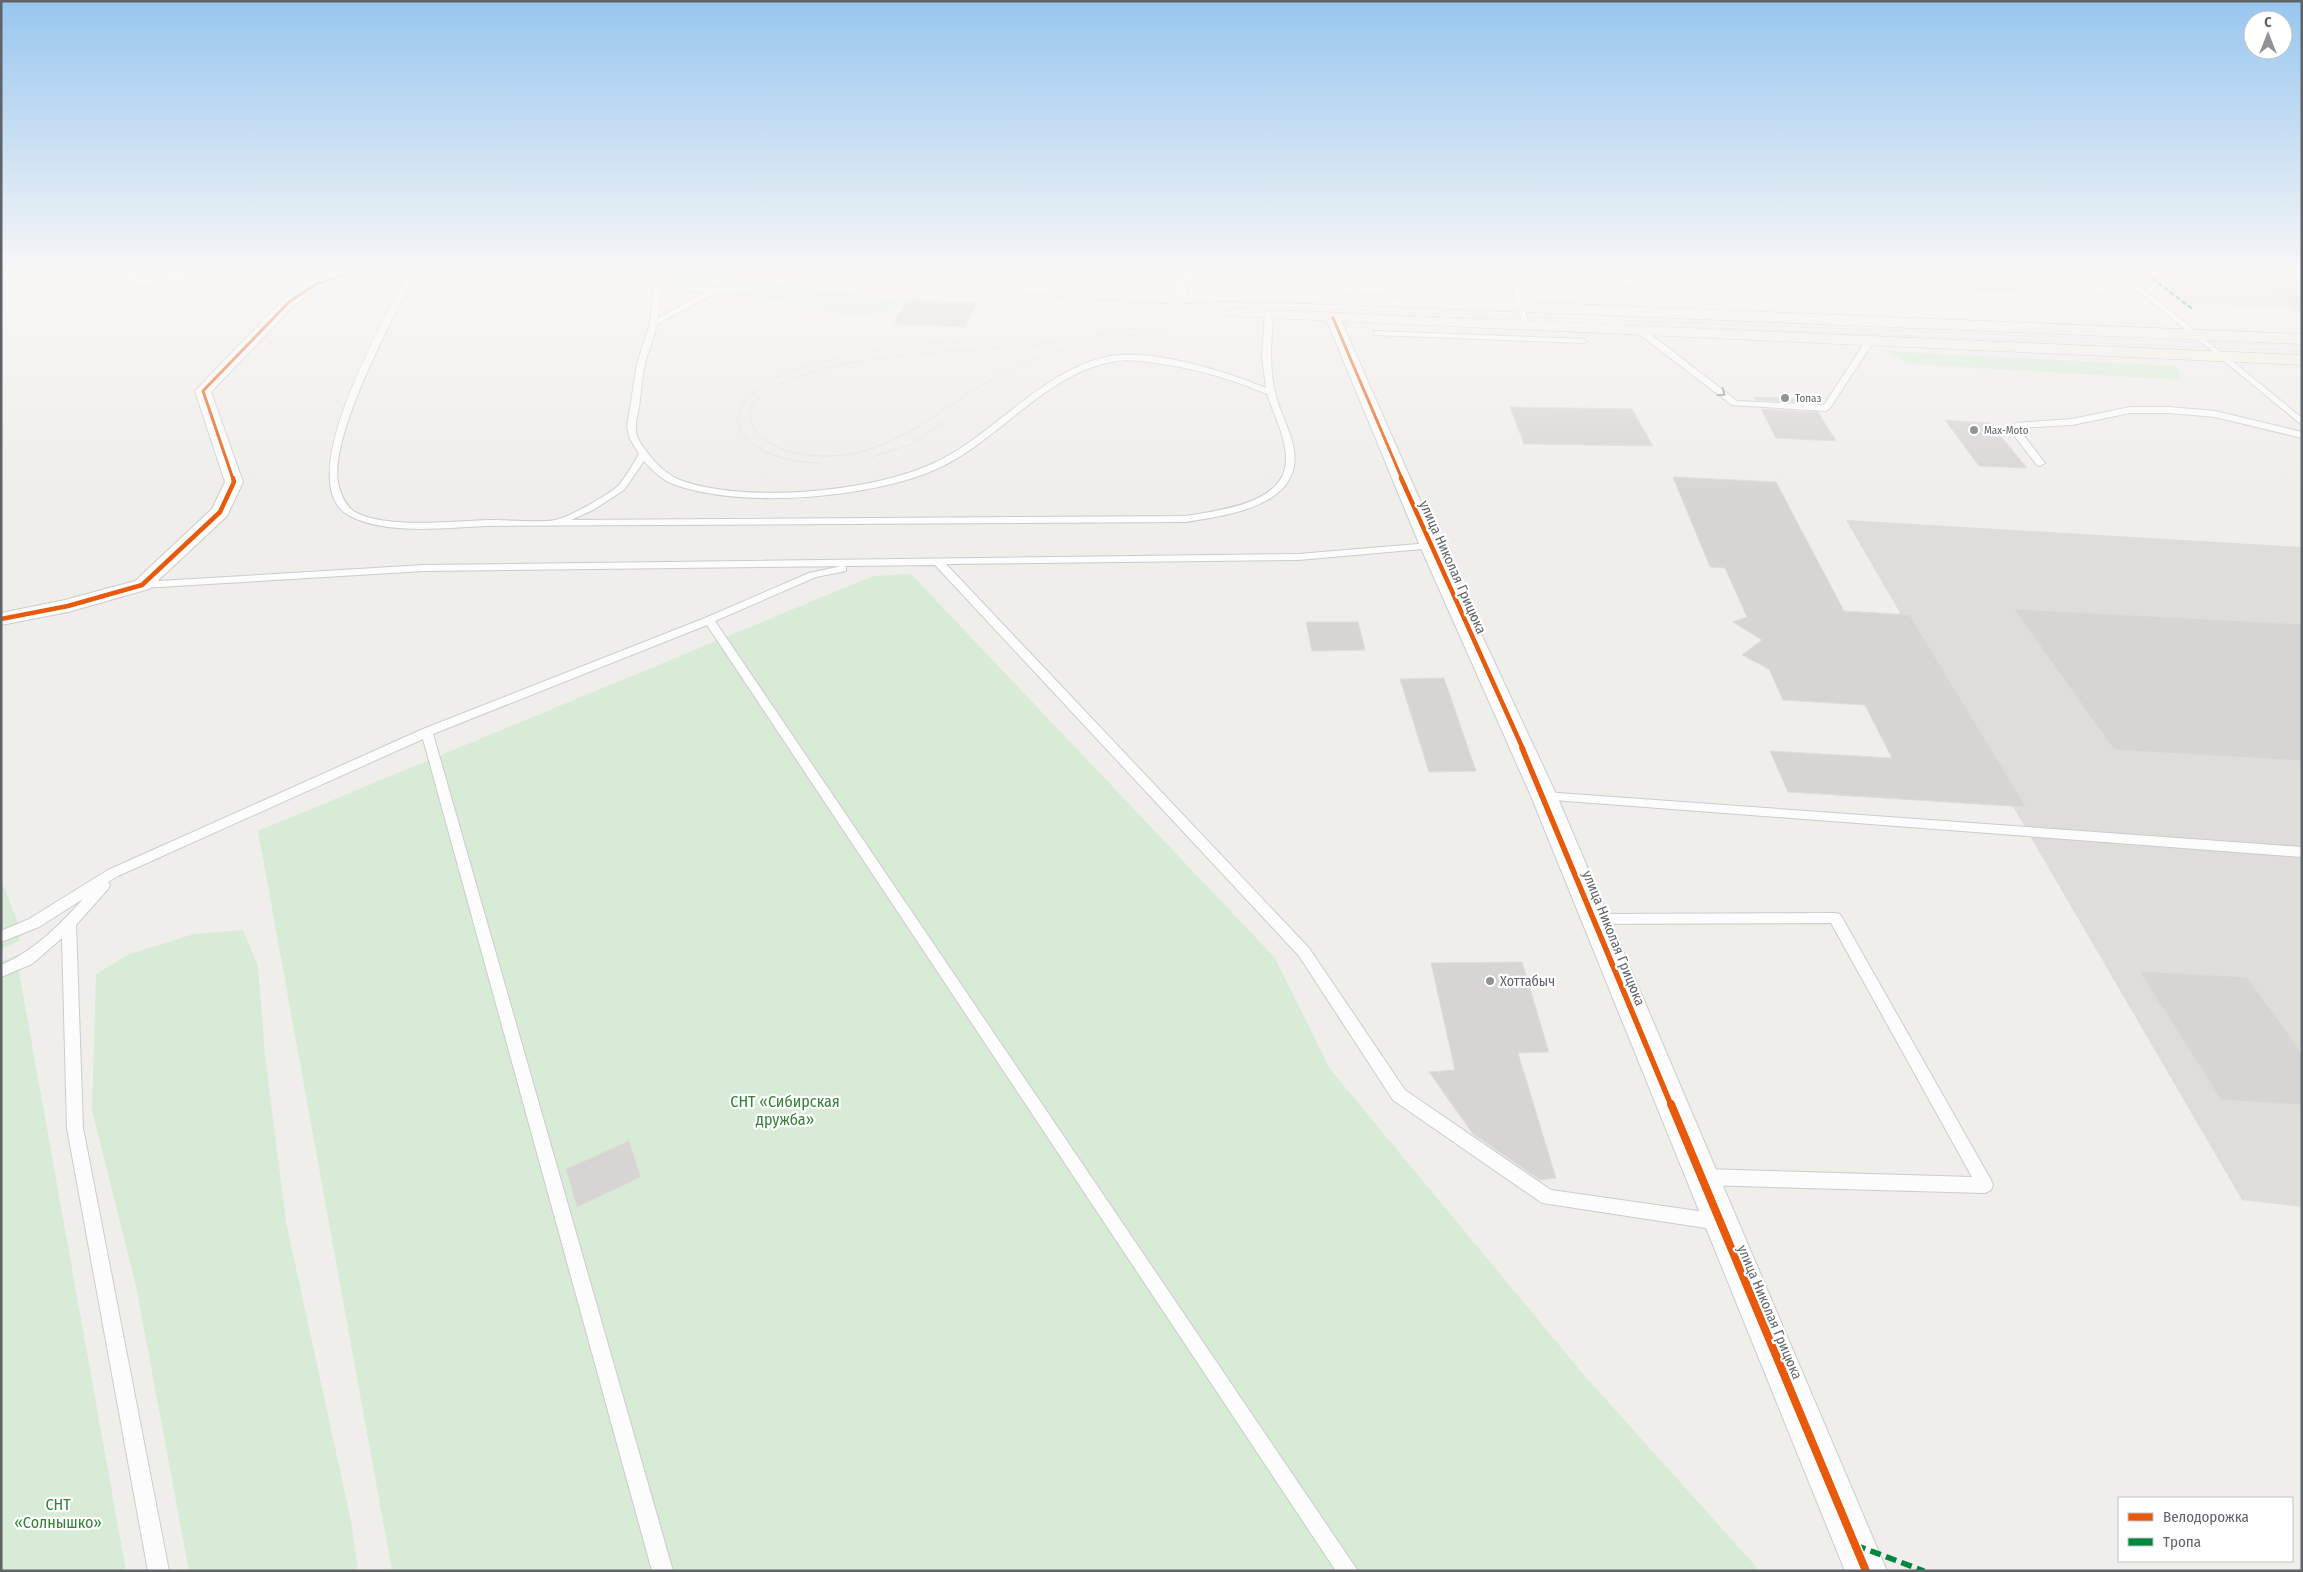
<svg xmlns="http://www.w3.org/2000/svg" width="2303" height="1572" font-family="'Fira Sans Condensed',sans-serif">
	<style>
		.industrial { fill: #dfddda }
		.green { fill: #d8ebd6 }
		.building { fill: #d6d5d3; stroke: #deddd9 }
		.lines { fill: none; stroke-linecap: round; stroke-linejoin: round }
		.service-casing { stroke: #cbcccc; stroke-width: 2 }
		.minor-casing { stroke: #cbcccc; stroke-width: 2 }
		.trunk-casing { stroke: #c8b996; stroke-width: 1 }
		.path { stroke: #cacfcc; stroke-width: 2; stroke-dasharray: 3 2; stroke-linecap: butt }
		.service { fill: #fdfcfc; fill-rule: evenodd }
		.minor { fill: #fdfcfc; fill-rule: evenodd }
		.trunk { fill: #f2f0e6; fill-rule: evenodd }
		.tram { stroke: #e4e4e4; stroke-width: 1 }
		.quiet-far1 { stroke: #00873e; stroke-width: 2.5; stroke-dasharray: 5 2.5; stroke-linecap: butt }
		.quiet { stroke: #00873e; stroke-width: 5.5; stroke-dasharray: 11 5.5; stroke-linecap: butt }
		.cycleway-far3-casing { stroke: #fff; stroke-width: 5 }
		.cycleway-far2-casing { stroke: #fff; stroke-width: 7 }
		.cycleway-far1-casing { stroke: #fff; stroke-width: 9 }
		.cycleway-casing { stroke: #fff; stroke-width: 11 }
		.cycleway-far3 { stroke: #e8590c; stroke-width: 3 }
		.cycleway-far2 { stroke: #e8590c; stroke-width: 4.5 }
		.cycleway-far1 { stroke: #e8590c; stroke-width: 5.5 }
		.cycleway { stroke: #e8590c; stroke-width: 8 }
		.oneway { stroke: #96999c }
		.poi-dot { fill: #919496; stroke: #fff; stroke-width: 2 }
		.labels { text-anchor: middle; stroke-width: 4.5; stroke-linejoin: round; paint-order: stroke }
		.far-poi-label { font-size: 11px; fill: #5f6368; stroke: #fff; text-anchor: start }
		.street-label { font-size: 14px; fill: #5f6368; stroke: #fff }
		.poi-label { font-size: 14px; fill: #5f6368; stroke: #fff; text-anchor: start }
		.near-park-label { font-size: 16px; fill: #348238; stroke: #fff }
	</style>
	<rect width="100%" height="100%" fill="#efeeea"/>
	<!-- industrial -->
	<path class="industrial" d="M1532 274H2077L2103 297 2079 295Z
		M2151 274H2302V308L2190 304Z
		M1846 520 2302 547V1207L2242 1200Z"/>
	<!-- green -->
	<path class="green" d="M653 274H730L753 280 903 300 897 309 873 315 851 316 773 299 695 295Z
		M1885 351 2177 366 2181 380 1909 364Z
		M911 574 1275 958 1330 1069 1583 1374 1760 1571H392L258 831 873 576Z
		M1 881 21 929 19 941 1 949Z
		M243 930 258 966 265 1056 286 1222 351 1521 358 1571H189L136 1286 92 1110 96 974 127 955 194 934Z
		M16 955 126 1571H1V962Z"/>
	<!-- building -->
	<path class="building" d="M2244 274H2302V314Z
		M907 300 977 303 965 327 894 324Z
		M1754 397 1810 399 1812 403 1756 400Z
		M1510 407 1632 409 1653 446 1524 444Z
		M1761 409 1818 412 1836 441 1776 438Z
		M1945 420 1990 423 2027 468 1979 466Z
		M1673 477 1776 482 1844 611 1910 615 2026 807 1788 792 1770 751 1892 758 1865 705 1783 700 1769 669 1742 655 1762 640 1733 622 1747 617 1725 568 1710 567Z
		M2014 609 2302 624V761L2114 750Z
		M1306 622H1358L1365 650 1312 651Z
		M1444 678 1476 771 1429 772 1400 679Z
		M1522 962 1549 1052 1518 1053 1556 1178 1540 1180 1473 1134 1429 1072 1455 1070 1431 963Z
		M2139 971 2247 977 2302 1053V1105L2221 1100Z
		M629 1141 641 1177 577 1207 566 1169Z"/>
	<g class="lines">
		<!-- service casing -->
		<g class="service-casing">
			<path id="service" d="M412 274H418L411 282C390 324 326 443 339 487 342 497 346 506 355 512 388 530 457 520 494 520 511 520 539 523 555 520 568 518 608 495 618 486 626 477 633 464 639 454L630 439 627 427 637 364 650 323 654 286 635 274H642L660 283 711 288 748 287 780 279 794 274H802L785 282 765 288 716 293 657 324C654 337 649 350 645 363 642 377 641 392 639 407 638 414 635 423 636 431 637 439 642 446 647 452 655 463 667 475 680 480 744 504 873 492 934 463 995 434 1038 374 1105 357 1148 347 1226 371 1266 388L1262 356 1265 316 1269 314 1273 316C1271 342 1269 367 1275 392 1279 412 1291 430 1294 450 1302 507 1226 515 1186 522L485 526C445 528 386 535 350 516 289 485 383 322 404 281ZM661 288 707 292 658 318ZM1126 360C1175 363 1222 375 1267 394 1274 415 1285 435 1286 457 1288 504 1219 510 1186 516L571 520 593 510 624 490 644 461C652 470 662 480 673 484 741 510 877 498 941 467 1005 436 1051 366 1126 360Z
				M1509 274H1515L1530 329 1523 327Z
				M2118 274H2125L2302 418V425Z
				M1639 330H1645L1737 401 1824 405 1867 339 1874 341 1830 408 1826 411 1732 405 1639 334Z
				M1374 331 1583 339 1587 341 1583 343 1377 335H1374Z
				M2130 407H2169L2215 411 2302 432V438L2215 417 2169 413H2130L2072 425 2018 428 2045 463 2040 466 2037 465 2009 429 2015 423 2072 419Z
				M1430 543 1435 546 1434 548 1298 560 946 564 1309 948 1405 1090 1551 1190 1719 1214 1725 1216 1728 1222 1725 1228 1719 1230 1542 1203 1393 1100 1299 956 935 565 424 571 142 588 137 585 142 582 424 565 1298 554Z
				M842 566 846 567V571L816 577 715 621 1358 1571H1336L707 625 433 734 673 1571H652L423 739 118 876 108 882 110 885 108 889 76 925 83 1128 169 1571H148L67 1128 62 938 32 964 1 977V965C34 951 60 925 83 899L39 927 1 942V931L29 919 108 870 423 729 705 618 809 573Z
				M1544 792 2302 847V857L1540 799 1538 796 1540 793Z
				M1835 913 1840 914 1991 1180 1993 1185 1991 1190 1985 1193 1703 1185 1697 1182 1695 1177 1697 1172 1703 1169 1972 1177 1831 923 1594 924 1589 923 1587 919 1589 915 1594 914Z"/>
		</g>
		<!-- minor casing -->
		<g class="minor-casing">
			<path id="minor" d="M117 274H133L140 278 169 274H199L192 278 137 287Z
				M335 274H355L353 277 321 287 294 305 211 392 243 482 227 516 149 589 68 612 1 625V613L65 600 135 581 212 509 225 482 195 391 284 299 311 281Z
				M1179 274H1193L1184 299 1177 303 1170 299Z
				M1333 314 1340 318 1440 546 1557 796 1887 1571H1845L1531 796 1420 546 1326 318Z"/>
		</g>
		<!-- trunk casing -->
		<g class="trunk-casing">
			<path id="trunk" d="M784 274H856L1177 294 1224 291 1329 294 2302 334V344L1329 304 1224 301 1177 304 792 279Z
				M1232 308 2302 355V365L1226 316 1224 313 1226 310Z"/>
		</g>
		<!-- path -->
		<path class="path" d="M1534 282 1644 288"/>
		<!-- service -->
		<use href="#service" class="service"/>
		<!-- minor -->
		<use href="#minor" class="minor"/>
		<!-- trunk -->
		<use href="#trunk" class="trunk"/>
		<!-- tram -->
		<path class="tram" d="M2302 346 1270 307C1227 309 1185 318 1143 327 1107 334 1070 341 1033 345 949 354 865 350 785 382 772 388 750 397 750 414 749 425 758 436 766 441 782 452 801 455 820 456 903 459 957 389 1030 360 1073 343 1120 338 1166 329 1200 322 1235 313 1270 311L2302 351
			M869 352 936 342 991 341
			M871 457 910 445 946 420
			M817 463C804 462 791 461 779 457 749 448 720 423 751 395 775 373 810 365 840 358"/>
		<!-- quiet-far1 -->
		<path class="quiet-far1" d="M2146 274 2194 310"/>
		<!-- quiet -->
		<path class="quiet" d="M1855 1545 1924 1571"/>
		<!-- cycleway-far3 casing -->
		<g class="cycleway-far3-casing">
			<path id="cycleway-far3" d="M1333 318 1402 479
				M233 479 203 391 289 302 316 284 348 274"/>
		</g>
		<!-- cycleway-far2 casing -->
		<g class="cycleway-far2-casing">
			<path id="cycleway-far2" d="M1401 478 1523 749
				M1 619 68 606 142 585 220 512 234 482 233 478"/>
		</g>
		<!-- cycleway-far1 casing -->
		<g class="cycleway-far1-casing">
			<path id="cycleway-far1" d="M1522 748 1671 1105"/>
		</g>
		<!-- cycleway casing -->
		<g class="cycleway-casing">
			<path id="cycleway" d="M1671 1104 1866 1571"/>
		</g>
		<!-- cycleway-far3 -->
		<use href="#cycleway-far3" class="cycleway-far3"/>
		<!-- cycleway-far2 -->
		<use href="#cycleway-far2" class="cycleway-far2"/>
		<!-- cycleway-far1 -->
		<use href="#cycleway-far1" class="cycleway-far1"/>
		<!-- cycleway -->
		<use href="#cycleway" class="cycleway"/>
	</g>
	<!-- one-way arrows -->
	<defs><path id="oneway-chevron" d="M-2-3.5L2.5 0L-2 3.5" fill="none" stroke-width="1.6" stroke-linecap="round" stroke-linejoin="round" transform="scale(1.25)"/></defs>
	<use class="oneway" href="#oneway-chevron" transform="translate(1722 393) rotate(37)"/>
	<!-- sky -->
	<linearGradient id="sky" x2="0" y2="1"><stop stop-color="#97c6ef"/><stop offset="0.55" stop-color="#f8f7f6"/><stop offset="1" stop-color="#f8f7f6" stop-opacity="0"/></linearGradient>
	<rect width="2303" height="494" fill="url(#sky)"/>
	<!-- markers -->
	<g class="poi-dot">
		<circle cx="1785" cy="398" r="5"/>
		<circle cx="1974" cy="430" r="5"/>
		<circle cx="1490" cy="981" r="5"/>
	</g>
	<g class="labels">
		<!-- far-poi labels -->
		<g class="far-poi-label">
			<text x="1795" y="402">Топаз</text>
			<text x="1984" y="434">Max-Moto</text>
		</g>
		<!-- street labels -->
		<g class="street-label">
			<text transform="translate(1453 567) rotate(66)" y="5">улица Николая Грицюка</text>
			<text transform="translate(1614 938) rotate(68)" y="5">улица Николая Грицюка</text>
			<text transform="translate(1770 1312) rotate(67)" y="5">улица Николая Грицюка</text>
		</g>
		<!-- poi labels -->
		<g class="poi-label">
			<text x="1500" y="986">Хоттабыч</text>
		</g>
		<!-- near-park labels -->
		<g class="near-park-label">
			<text x="785" y="1107">СНТ «Сибирская<tspan x="785" dy="18">дружба»</tspan></text>
			<text x="58" y="1510">СНТ<tspan x="58" dy="18">«Солнышко»</tspan></text>
		</g>
	</g>
	<!-- border -->
	<rect width="2303" height="1572" fill="none" stroke="#5f6368" stroke-width="5"/>
	<!-- legend -->
	<rect x="2118" y="1497" width="175" height="65" fill="#ffffff" stroke="#bfc1c3"/>
	<rect x="2128" y="1513" width="25" height="8" fill="#e8590c" stroke="#bfc1c3"/>
	<text x="2163" y="1522" font-size="15" fill="#5f6368">Велодорожка</text>
	<rect x="2128" y="1538" width="25" height="8" fill="#00873e" stroke="#bfc1c3"/>
	<text x="2163" y="1547" font-size="15" fill="#5f6368">Тропа</text>
	<!-- north arrow -->
	<g transform="translate(2268 35)"><circle r="24" fill="#ffffff" stroke="#bfc1c3"/>
	<path d="M0-4L9 19L0 12L-9 19Z" fill="#919496"/>
	<text y="-8" font-size="14" font-weight="bold" text-anchor="middle" fill="#5f6368">С</text>
	</g>
</svg>
